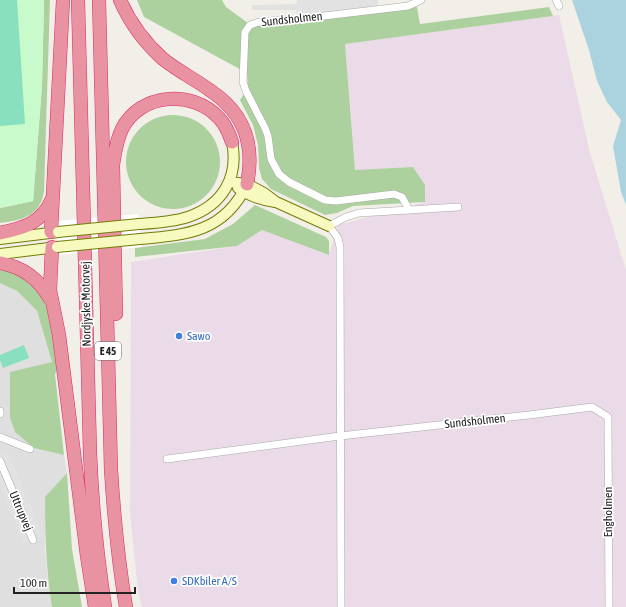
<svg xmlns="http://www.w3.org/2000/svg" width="626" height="607" font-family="'Asap Condensed',sans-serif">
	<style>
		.residential { fill: #e0dfdf }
		.industrial { fill: #ebdbe8 }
		.forest { fill: #add19e }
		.park { fill: #c8facc }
		.pitch { fill: #88e0be }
		.parking { fill: #e2e2e2 }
		.water { fill: #aad3df }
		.pier { fill: #fff }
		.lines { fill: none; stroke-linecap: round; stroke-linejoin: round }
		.street-casing { stroke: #a9a9a9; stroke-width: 8 }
		.secondary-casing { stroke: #707d05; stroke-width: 12 }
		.highway-casing { stroke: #dc2a67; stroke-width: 14 }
		.street { stroke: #fff; stroke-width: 7 }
		.secondary { stroke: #f7fabf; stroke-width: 10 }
		.highway { stroke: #e892a2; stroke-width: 13 }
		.secondary-bridge-casing { stroke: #707d05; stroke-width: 12; stroke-linecap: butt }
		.secondary-bridge { stroke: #f7fabf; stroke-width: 10 }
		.shop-dot { fill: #3f7fe0; stroke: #fff; stroke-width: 1.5 }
		.labels { text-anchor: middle; stroke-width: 3.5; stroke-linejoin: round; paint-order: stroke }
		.shield { fill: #fff; stroke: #646464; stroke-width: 1 }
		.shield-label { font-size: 11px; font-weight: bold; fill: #222 }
		.street-label { font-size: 12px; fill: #222; stroke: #fff }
		.shop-label { font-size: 12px; fill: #366cbe; stroke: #fff; text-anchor: start }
	</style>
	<rect width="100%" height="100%" fill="#f2efe9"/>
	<!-- residential -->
	<path class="residential" d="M0 283 17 291 37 311 52 362 34 448 64 455 67 473 45 497V550L48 582 52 607H0Z"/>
	<!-- industrial -->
	<path class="industrial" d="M559 15 590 153 626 270V607H142L138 591 130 513 131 262 237 246 262 229 329 255 338 225 425 202V185L413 167 355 171 345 44Z"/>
	<!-- forest -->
	<path class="forest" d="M44 0H50L44 192C43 196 42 201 40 204 32 219 15 221 0 223V208L33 201 42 86Z
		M137 0H222L226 7 252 26 417 7 420 24 549 7 553 16 345 44 355 170 413 167 425 185V202L353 206 337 213 325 215 271 189 262 179 259 168 258 145 253 125 240 100 248 88 247 73 144 17Z
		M126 162a47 47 0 1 1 94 0a47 47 0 1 1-94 0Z
		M255 205 326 237 329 241V255L262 230 237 246 135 257V248L205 239 233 224Z
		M0 269C7 271 17 273 24 277 54 295 54 336 58 367L55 374 64 455 34 448 15 432 10 418V372L52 362 37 311 17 291 0 283Z
		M67 473 72 549 82 607H52C46 570 45 534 45 497Z"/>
	<!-- park -->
	<path class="park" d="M0 0H44L42 86 33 201 0 208Z"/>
	<!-- pitch -->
	<path class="pitch" d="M0 0H17L25 124 0 126Z
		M24 345 29 358 3 368 0 360V355Z"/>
	<!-- parking -->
	<path class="parking" d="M297 0H378V7L307 15H297L296 10H252V5L297 4Z
		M8 451 43 536 24 544 0 486V455Z"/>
	<!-- water -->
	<path class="water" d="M572 0H626V205L621 192 613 146 621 120 607 102 597 81 589 50Z"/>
	<!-- pier -->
	<path class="pier" d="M138 214 141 247 57 255 58 221Z"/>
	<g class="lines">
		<!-- street casing -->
		<g class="street-casing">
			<path id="street" d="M556 0 559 6
				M409 210 402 197 394 194 336 201 325 200 289 182 279 174 271 159 268 136 265 128 246 91 243 82 245 32 250 25 259 22 307 18 408 6 421 0
				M0 411V414
				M0 437 30 449
				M167 459 340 436 529 415 592 407 608 417 609 607
				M0 461 33 540
				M341 607 340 247 338 238 329 226 346 217 359 213 458 207"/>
		</g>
		<!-- secondary casing -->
		<g class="secondary-casing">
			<path id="secondary" d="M229 182 247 184 264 193 276 202 329 226
				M238 188C249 196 261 200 275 202
				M139 224C155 223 173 222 188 217 223 205 239 177 232 142
				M0 239 58 232
				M140 239C187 235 225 232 247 184
				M0 254 57 247"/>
		</g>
		<!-- highway casing -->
		<g class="highway-casing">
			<path id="highway" d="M78 0 90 452C92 504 97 555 105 607
				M99 0 111 470C114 516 118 561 126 607
				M120 0C130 23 144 42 163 59 178 71 196 80 211 91 245 114 255 145 247 184
				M51 232 63 0
				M0 233C24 228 42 223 52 199
				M52 247 50 290 59 335 87 556 95 607
				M0 263C23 267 39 279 50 299
				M116 314 113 165C115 153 116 141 122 129 140 93 192 89 219 118 225 124 229 133 232 142"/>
		</g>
		<!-- street -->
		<use href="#street" class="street"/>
		<!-- secondary -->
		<use href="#secondary" class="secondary"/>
		<!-- highway -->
		<use href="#highway" class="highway"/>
		<!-- secondary-bridge casing -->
		<g class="secondary-bridge-casing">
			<path id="secondary-bridge" d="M58 232 139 224
				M57 247 140 239"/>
		</g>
		<!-- secondary-bridge -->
		<use href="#secondary-bridge" class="secondary-bridge"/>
	</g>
	<!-- markers -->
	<g class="shop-dot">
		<circle cx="179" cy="336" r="4"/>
		<circle cx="174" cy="581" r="4"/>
	</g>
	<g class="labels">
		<!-- shield labels -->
		<rect class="shield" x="95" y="342" width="26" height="18" rx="3"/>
		<g class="shield-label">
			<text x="108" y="355">E 45</text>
		</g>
		<!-- street labels -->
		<g class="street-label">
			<text transform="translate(292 19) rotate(-6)" y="4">Sundsholmen</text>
			<text transform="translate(86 304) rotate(-91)" y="4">Nordjyske Motorvej</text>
			<text transform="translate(475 421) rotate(-6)" y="4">Sundsholmen</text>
			<text transform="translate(21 511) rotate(67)" y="4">Uttrupvej</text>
			<text transform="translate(608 512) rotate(-90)" y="4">Engholmen</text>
		</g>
		<!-- shop labels -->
		<g class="shop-label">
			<text x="187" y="340">Sawo</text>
			<text x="182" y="585">SDKbiler A/S</text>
		</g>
	</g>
	<!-- scale -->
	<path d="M14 587v6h121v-6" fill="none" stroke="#222222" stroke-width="2"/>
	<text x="20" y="587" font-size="12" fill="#222222" stroke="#ffffff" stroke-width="3" paint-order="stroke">100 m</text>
</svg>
